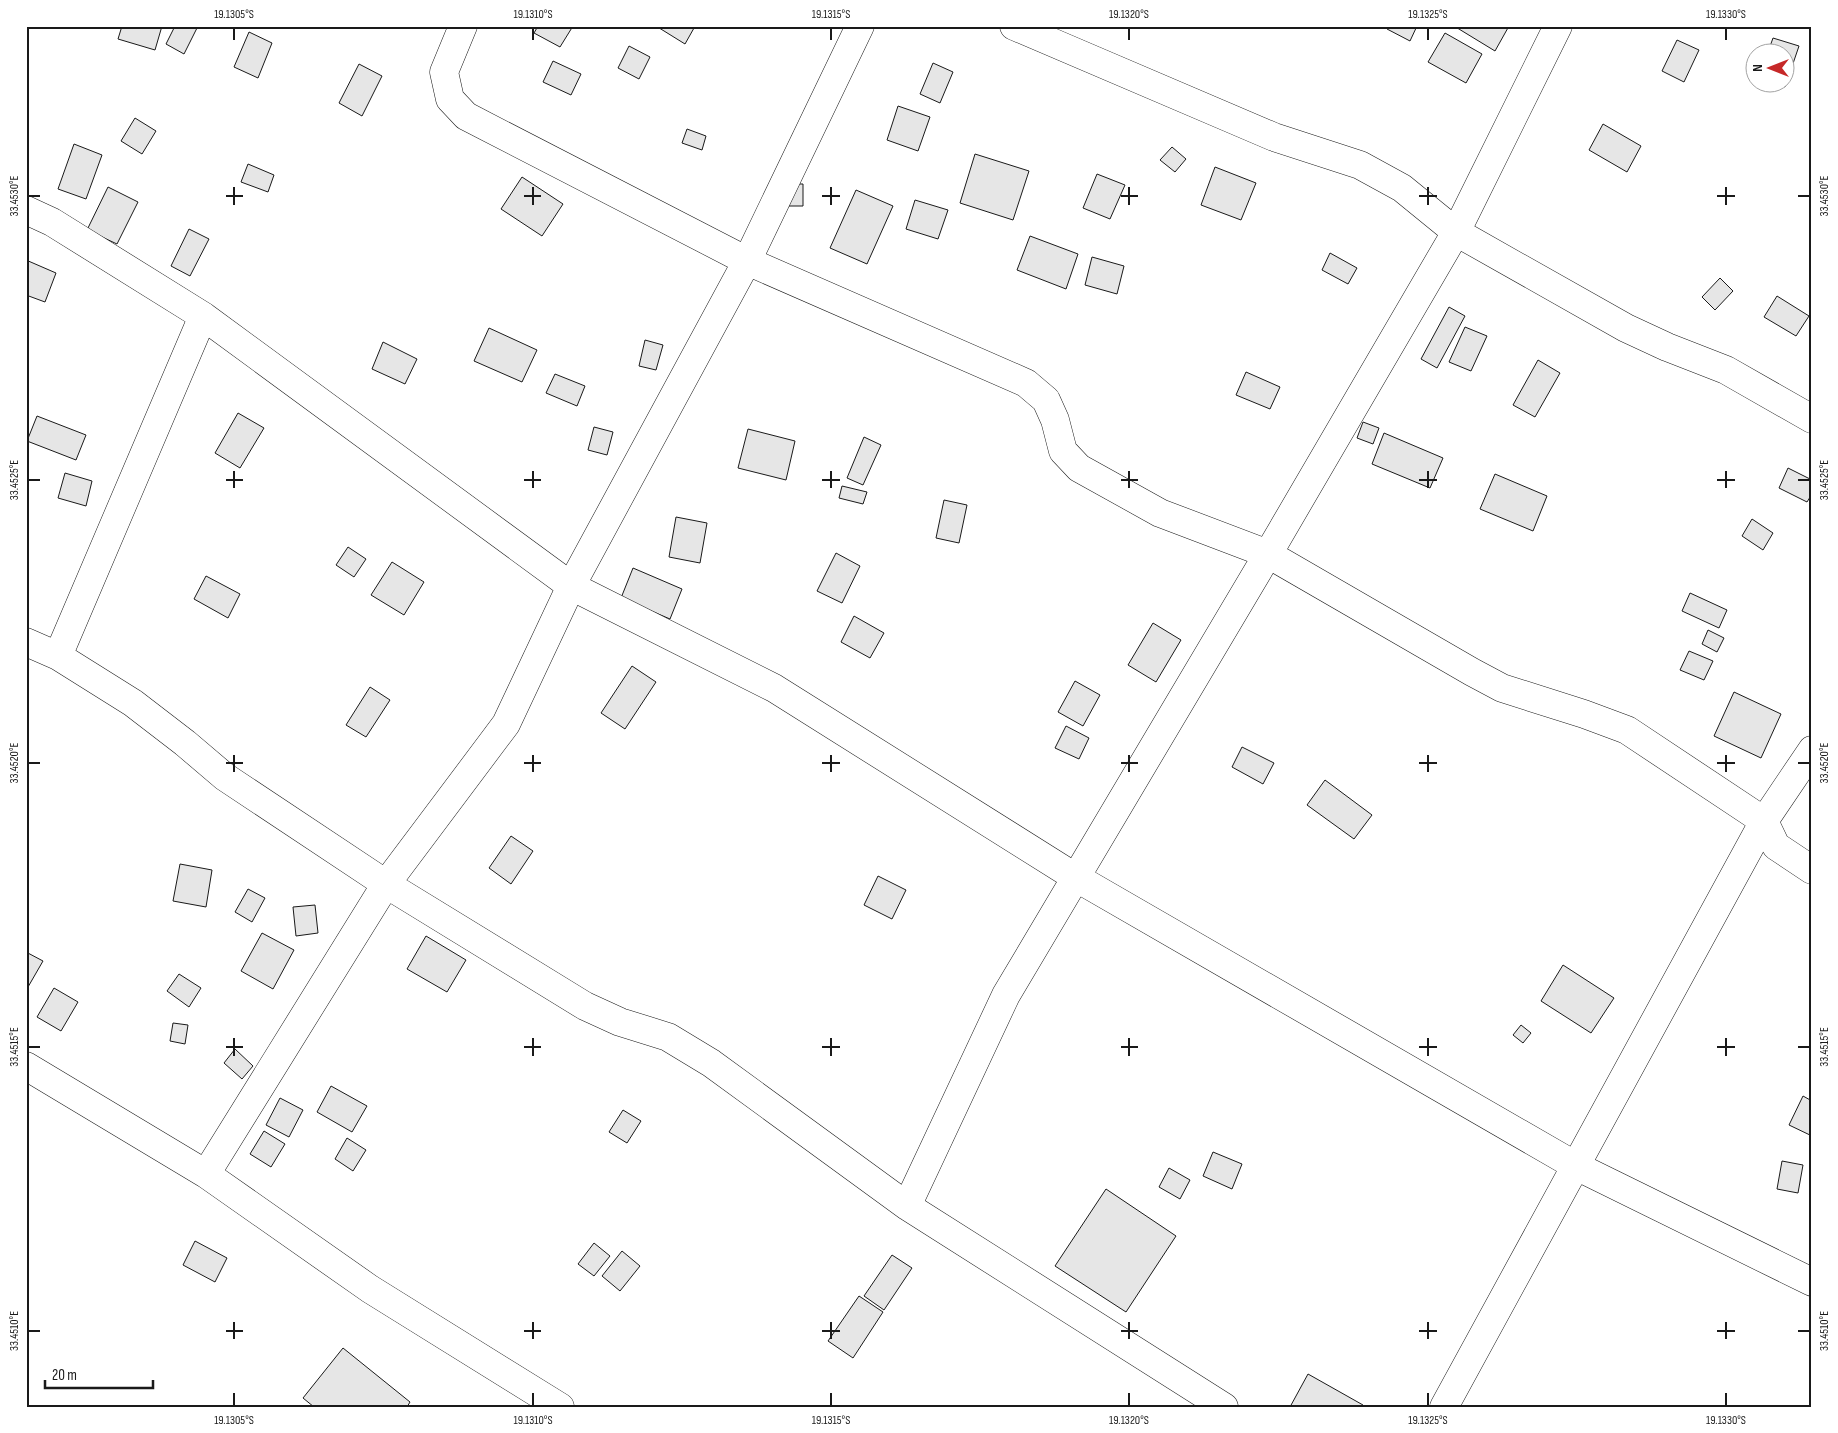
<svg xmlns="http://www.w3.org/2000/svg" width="1838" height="1433" font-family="'Sofia Sans Condensed',sans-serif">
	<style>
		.building { fill: #e6e6e6; stroke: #1a1a1a }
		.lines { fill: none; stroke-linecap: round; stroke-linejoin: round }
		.minor-casing { stroke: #1a1a1a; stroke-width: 29 }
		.minor { stroke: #fff; stroke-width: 28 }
		.ticks { fill: none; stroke: #1a1a1a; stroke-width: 2 }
		.neatline { fill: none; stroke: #1a1a1a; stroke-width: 2 }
		.ticks-label { font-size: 12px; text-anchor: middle; fill: #1a1a1a }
	</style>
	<rect width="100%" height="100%" fill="#fff"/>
	<!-- building -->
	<path class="building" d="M122 26H162L155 50 118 39Z
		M175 26H198L184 54 166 44Z
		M538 26H573L560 47 534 33Z
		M656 26H691L694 28 685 44Z
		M1389 26H1417L1410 41 1387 29Z
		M1454 26H1509L1495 51Z
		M249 32 272 43 258 78 234 67Z
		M1445 33 1482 54 1466 83 1428 62Z
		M1773 38 1799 46 1785 87 1773 82H1786V52H1768Z
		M1677 40 1699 50 1684 82 1662 71Z
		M629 46 650 57 639 79 618 68Z
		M553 61 581 74 571 95 543 82Z
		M933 63 953 72 940 103 920 94Z
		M359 64 382 76 362 116 339 103Z
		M898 106 930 117 918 151 887 140Z
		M135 118 156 131 142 154 121 141Z
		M1603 124 1641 146 1627 172 1589 150Z
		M687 129 706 136 702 150 682 143Z
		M74 144 102 155 86 199 58 189Z
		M1172 147 1186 159 1175 172 1160 160Z
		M975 154 1029 171 1013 220 960 203Z
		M248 164 274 175 268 192 241 182Z
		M1215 167 1256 183 1241 220 1201 205Z
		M1097 174 1125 185 1110 219 1083 208Z
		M522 177 563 204 542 236 501 209Z
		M789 184H803V206H789Z
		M108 187 138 202 117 244 87 230Z
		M856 190 893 206 867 264 830 248Z
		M915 200 948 210 938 239 906 229Z
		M189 229 209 239 190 276 171 266Z
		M1030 236 1078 254 1066 289 1017 270Z
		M1330 253 1357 268 1348 284 1322 270Z
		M1092 257 1124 266 1117 294 1085 285Z
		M26 260 56 273 45 302 26 295Z
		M1720 278 1733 291 1715 310 1702 297Z
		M1777 296 1809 316 1796 336 1764 317Z
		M1449 307 1465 316 1437 368 1421 359Z
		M1465 327 1487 336 1471 371 1449 362Z
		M489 328 537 350 522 382 474 361Z
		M645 340 663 345 656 370 639 366Z
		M383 342 417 359 405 384 372 369Z
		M1538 360 1560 373 1535 417 1513 405Z
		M1246 372 1280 387 1270 409 1236 395Z
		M555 374 585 386 577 406 546 393Z
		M238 413 264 428 240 468 215 453Z
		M37 416 86 435 76 460 27 441Z
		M1363 422 1379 428 1373 444 1357 438Z
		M594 427 613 432 607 455 588 450Z
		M748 429 795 441 786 480 738 468Z
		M1384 433 1443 458 1430 488 1372 464Z
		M864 437 881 445 863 485 847 478Z
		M1788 468 1812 480V494L1807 502 1779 488Z
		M65 473 92 481 86 506 58 498Z
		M1495 474 1547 496 1533 531 1480 509Z
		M842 486 867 492 863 504 839 498Z
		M944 500 967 505 959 543 936 538Z
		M676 517 707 523 700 563 669 557Z
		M1752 519 1773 533 1763 550 1742 536Z
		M348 547 366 559 354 577 336 565Z
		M836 553 860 566 842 603 817 591Z
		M392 562 424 582 404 615 371 595Z
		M633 568 682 589 670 619 621 598Z
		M206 576 240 594 228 618 194 599Z
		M1690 593 1727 610 1719 628 1682 611Z
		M854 616 884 633 870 658 841 642Z
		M1153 623 1181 640 1156 682 1128 665Z
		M1708 630 1724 638 1717 652 1702 644Z
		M1689 651 1713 661 1704 680 1680 670Z
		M632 666 656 682 625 729 601 713Z
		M1075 681 1100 695 1083 726 1058 712Z
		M370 687 390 700 366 737 346 725Z
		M1734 692 1781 714 1761 758 1714 736Z
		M1066 726 1089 738 1079 759 1055 748Z
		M1242 747 1274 763 1263 784 1232 767Z
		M1325 780 1372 815 1354 839 1307 805Z
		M511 836 533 851 511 884 489 868Z
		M180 864 212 870 206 907 173 901Z
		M878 876 906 890 892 919 864 905Z
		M248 889 265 898 252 922 235 912Z
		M315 905 318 933 296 936 293 907Z
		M262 933 294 950 273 989 241 971Z
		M426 936 466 960 447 992 407 969Z
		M26 952 43 961 28 987 26 986Z
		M1563 965 1614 998 1591 1033 1541 1001Z
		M179 974 201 988 189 1007 167 991Z
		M54 988 78 1002 61 1031 37 1017Z
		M173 1023 188 1025 185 1044 170 1041Z
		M1521 1025 1531 1033 1523 1043 1513 1035Z
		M235 1049 253 1066 242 1079 224 1063Z
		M331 1086 367 1106 352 1132 317 1112Z
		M1803 1096 1812 1101V1136L1789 1125Z
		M280 1098 303 1110 289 1137 266 1125Z
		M623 1110 641 1121 627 1143 609 1132Z
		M264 1131 285 1144 271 1167 250 1154Z
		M347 1138 366 1150 353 1171 335 1159Z
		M1213 1152 1242 1164 1232 1189 1203 1176Z
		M1782 1161 1803 1165 1798 1193 1777 1189Z
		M1169 1168 1190 1180 1180 1199 1159 1187Z
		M1106 1189 1176 1236 1126 1312 1055 1266Z
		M195 1241 227 1258 215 1282 183 1265Z
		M594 1243 610 1256 594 1276 578 1264Z
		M622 1251 640 1266 620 1291 602 1276Z
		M892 1255 912 1268 884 1310 864 1296Z
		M859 1296 883 1312 853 1358 828 1341Z
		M343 1348 410 1402 407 1407H314L303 1398Z
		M1308 1374 1363 1405V1407H1290Z"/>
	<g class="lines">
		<!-- minor casing -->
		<g class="minor-casing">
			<path id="minor" d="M463 26 444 72 450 99 466 116 747 261 1026 383 1046 400 1055 420 1063 451 1079 468 1160 513 1268 554 1472 672 1502 688 1584 714 1627 730 1764 821 1776 846 1812 870
				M1014 26 1274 137 1360 165 1402 188 1456 232 1626 328 1667 347 1726 370 1812 419
				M26 210 52 222 203 316 571 586 774 688 1075 877 1576 1166 1812 1282
				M26 642 58 656 133 703 185 743 225 777 386 884 585 1006 620 1022 668 1037 711 1063 907 1206 1224 1407
				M58 656 203 316
				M26 1066 206 1174 370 1289 560 1407
				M206 1174 386 884 506 724 571 586 747 261 860 26
				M907 1206 1006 995 1268 554 1456 232 1558 26
				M1444 1407 1764 821 1812 750"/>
		</g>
		<!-- minor -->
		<use href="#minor" class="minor"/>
	</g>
	<!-- ticks -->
	<path class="ticks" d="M234 28V40M533 28V40M831 28V40M1129 28V40M1428 28V40M1726 28V40M234 187V205M533 187V205M831 187V205M1129 187V205M1428 187V205M1726 187V205M28 196H40M226 196H243M524 196H541M822 196H840M1121 196H1138M1419 196H1437M1717 196H1735M1798 196H1810M234 471V488M533 471V488M831 471V488M1129 471V488M1428 471V488M1726 471V488M28 480H40M226 480H243M524 480H541M822 480H840M1121 480H1138M1419 480H1437M1717 480H1735M1798 480H1810M234 755V772M533 755V772M831 755V772M1129 755V772M1428 755V772M1726 755V772M28 763H40M226 763H243M524 763H541M822 763H840M1121 763H1138M1419 763H1437M1717 763H1735M1798 763H1810M234 1038V1056M533 1038V1056M831 1038V1056M1129 1038V1056M1428 1038V1056M1726 1038V1056M28 1047H40M226 1047H243M524 1047H541M822 1047H840M1121 1047H1138M1419 1047H1437M1717 1047H1735M1798 1047H1810M234 1322V1339M533 1322V1339M831 1322V1339M1129 1322V1339M1428 1322V1339M1726 1322V1339M28 1331H40M226 1331H243M524 1331H541M822 1331H840M1121 1331H1138M1419 1331H1437M1717 1331H1735M1798 1331H1810M234 1393V1406M533 1393V1406M831 1393V1406M1129 1393V1406M1428 1393V1406M1726 1393V1406"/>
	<!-- border -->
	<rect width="1838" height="1433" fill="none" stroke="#ffffff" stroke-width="55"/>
	<!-- north arrow -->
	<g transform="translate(1770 68) rotate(270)"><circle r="24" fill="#ffffff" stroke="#a3a3a3"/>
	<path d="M0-4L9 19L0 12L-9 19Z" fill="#c62828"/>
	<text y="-8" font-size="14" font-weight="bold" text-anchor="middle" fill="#1a1a1a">N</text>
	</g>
	<!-- scale -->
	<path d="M45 1380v8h108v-8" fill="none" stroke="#1a1a1a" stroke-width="2.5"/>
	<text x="52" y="1380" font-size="15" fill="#1a1a1a" stroke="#ffffff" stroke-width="4" paint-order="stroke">20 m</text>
	<rect x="28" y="28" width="1782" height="1378" class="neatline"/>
	<g class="ticks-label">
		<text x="234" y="18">19.1305°S</text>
		<text x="533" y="18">19.1310°S</text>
		<text x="831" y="18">19.1315°S</text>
		<text x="1129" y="18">19.1320°S</text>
		<text x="1428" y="18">19.1325°S</text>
		<text x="1726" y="18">19.1330°S</text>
		<text transform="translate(1824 196) rotate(-90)" y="4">33.4530°E</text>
		<text transform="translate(14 196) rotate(-90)" y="4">33.4530°E</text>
		<text transform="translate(1824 480) rotate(-90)" y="4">33.4525°E</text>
		<text transform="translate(14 480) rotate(-90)" y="4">33.4525°E</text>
		<text transform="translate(1824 763) rotate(-90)" y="4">33.4520°E</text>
		<text transform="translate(14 763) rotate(-90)" y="4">33.4520°E</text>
		<text transform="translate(1824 1047) rotate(-90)" y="4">33.4515°E</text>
		<text transform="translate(14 1047) rotate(-90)" y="4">33.4515°E</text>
		<text transform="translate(1824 1331) rotate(-90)" y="4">33.4510°E</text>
		<text transform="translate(14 1331) rotate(-90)" y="4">33.4510°E</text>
		<text x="234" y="1424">19.1305°S</text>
		<text x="533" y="1424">19.1310°S</text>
		<text x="831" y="1424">19.1315°S</text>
		<text x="1129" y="1424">19.1320°S</text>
		<text x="1428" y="1424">19.1325°S</text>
		<text x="1726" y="1424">19.1330°S</text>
	</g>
</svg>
